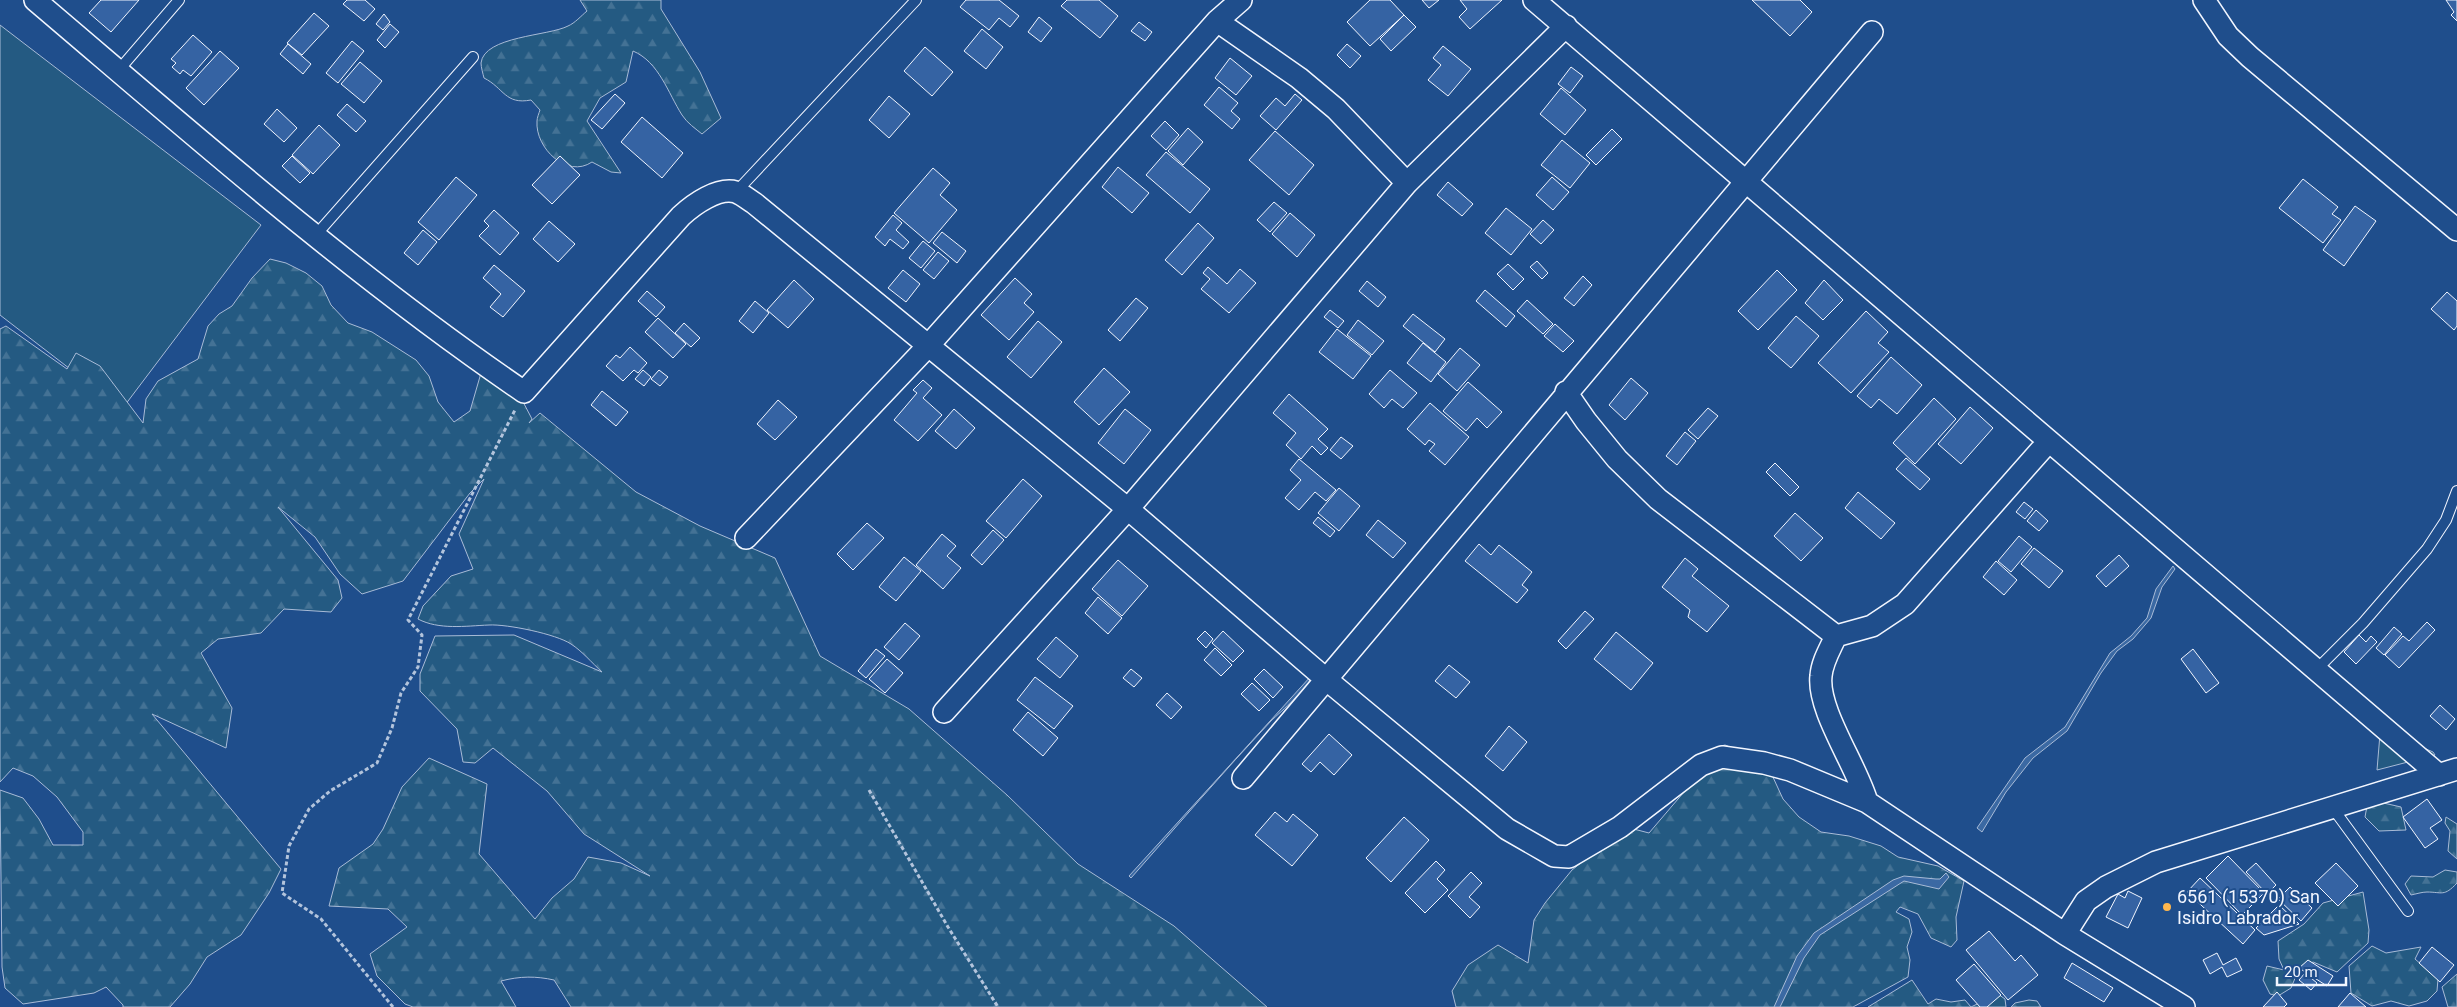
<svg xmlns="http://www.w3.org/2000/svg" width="2457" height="1007" font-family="Roboto,sans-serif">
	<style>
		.green { fill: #245a82; stroke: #a8bbd7 }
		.forest { fill: url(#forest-firs); stroke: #a8bbd7 }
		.water { fill: #3b69a3; stroke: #a8bbd7 }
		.building { fill: #3563a3; stroke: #f2f6ff }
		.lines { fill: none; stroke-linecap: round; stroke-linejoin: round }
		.service-casing { stroke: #f2f6ff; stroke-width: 12 }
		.minor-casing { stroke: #f2f6ff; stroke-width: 24 }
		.path { stroke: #b3c4dc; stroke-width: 3; stroke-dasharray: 4 2.5; stroke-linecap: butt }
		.service { stroke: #1f4e8c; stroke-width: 10 }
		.minor { stroke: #1f4e8c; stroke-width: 21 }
		.poi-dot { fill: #ffb74d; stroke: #1f4e8c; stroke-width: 2 }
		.labels { text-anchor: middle; stroke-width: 4; stroke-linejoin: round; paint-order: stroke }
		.poi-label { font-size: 18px; fill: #f2f6ff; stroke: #1f4e8c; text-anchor: start }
	</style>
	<defs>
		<pattern id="forest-firs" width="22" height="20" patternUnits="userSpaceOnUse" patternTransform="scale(1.25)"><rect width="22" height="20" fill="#245a82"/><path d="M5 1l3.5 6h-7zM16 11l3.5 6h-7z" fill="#447295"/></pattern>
	</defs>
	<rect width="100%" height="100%" fill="#1f4e8c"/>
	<!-- green -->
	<path class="green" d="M0 25 261 225 122 409 0 315Z
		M2383 730 2433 752 2435 755 2377 770 2380 734Z"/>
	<!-- forest -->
	<path class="forest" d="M580 0H661V9L700 72 721 118 702 134C696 129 687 123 682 115 668 93 659 62 633 51L626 82 600 98 587 121 621 173 611 172 592 162C567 179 535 148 537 121 537 118 539 113 540 110L531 100C505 105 504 88 484 78 483 74 481 67 481 63 484 36 549 36 568 26 575 23 581 16 587 11Z
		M270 259 286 263 306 273 322 286 331 305 348 323 372 332 416 360 429 376 438 402 454 422 470 411 481 373 521 398 532 419 529 423 540 413 636 492 700 526 775 558 820 656 909 709 1007 795 1078 864 1174 926 1267 1007H571L554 980C536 976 520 976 501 981L516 1007H413L405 1004 377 976 370 954 407 927 388 909 329 906 339 868 373 844 383 829 402 787 429 758 487 784 479 854 535 919 552 898 574 879 588 857 621 863 650 876 584 834 547 791 493 748 475 763 463 762 457 729 420 691V674L435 636 514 635 602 672C592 663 582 651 571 644 556 634 507 624 489 625 465 626 439 630 418 619L423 606 451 576 473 569 459 534 484 479 470 493 403 581 362 594 340 574 315 537 278 507 338 580 342 598 331 612 284 609 261 633 218 639 201 653 232 708 226 748 152 714 281 869 269 893 241 935 207 957 190 984 170 1007H123V1005L106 987 94 993 23 1004 5 988 2 967 0 790 23 798 39 819 53 845H83V832L57 797 33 776 13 768 0 782V329L6 326 67 369 76 353 100 366 143 423 146 399 158 381 198 359 208 326 219 314 232 306 252 278Z
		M1725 745 1730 747 1746 769 1772 775 1783 799 1799 817 1821 832 1849 836 1881 846 1898 857 1938 866 1964 881 1956 917 1957 940 1951 947 1931 938 1918 914 1900 907 1896 912 1909 919 1912 932 1907 947 1910 960 1908 977 1853 1007H1456L1452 991 1468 965 1498 945 1528 963 1534 920 1545 903 1572 870 1626 827 1649 833 1684 792 1687 775 1717 747Z
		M2379 802 2401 807 2406 830 2379 831 2365 817 2367 806Z
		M2446 817 2457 824V859L2448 851 2450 831 2445 823Z
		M2445 870 2457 872V883C2444 897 2442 892 2427 892 2422 892 2416 894 2411 895L2405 884 2411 876 2433 877Z
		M2363 892 2369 930 2368 943 2337 972 2313 962 2298 971 2291 988 2278 996 2270 994 2263 980 2267 966 2284 970 2279 959 2278 941 2304 924 2323 903Z
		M2372 946 2386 953 2421 947 2415 959 2438 979 2437 991 2427 1001 2409 1006 2391 1001 2372 1006 2351 993 2349 966Z
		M2457 974V1007H2448L2442 987Z
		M1912 980 1928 1004 1936 999 1951 1002 1965 1000 1971 1007 1998 994 2005 999 2006 1007H1868Z
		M2029 1000 2037 1001 2041 1007H2011L2015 1003Z"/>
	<!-- water -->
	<path class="water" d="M2173 566 2175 569 2162 587 2151 618 2133 639 2117 651 2101 673 2067 731 2033 758 2006 792 1982 832 1977 828 2025 758 2065 727 2110 653 2131 636 2147 618 2156 589Z
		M1311 676C1311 687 1280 712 1271 721 1223 772 1177 826 1131 878L1129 876Z
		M1946 873 1949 877 1939 889 1904 881 1820 935 1804 958 1780 1007H1774L1797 956 1814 933 1893 880 1904 876 1936 879H1940Z"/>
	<!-- building -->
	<path class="building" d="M101 0H139L111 32 89 13Z
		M347 0H365L375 9 364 21 343 4Z
		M966 0H999L1019 16 1010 27 999 18 989 30 960 7Z
		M1067 0H1099L1118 16 1100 38 1061 6Z
		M1370 0H1390L1404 15 1370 46 1347 22Z
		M1422 0H1439L1429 8Z
		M1502 0 1470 29 1459 17 1467 9 1460 0Z
		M1752 0H1800L1812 12 1790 36Z
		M2446 0H2457V21L2451 15 2454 12Z
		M314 13 329 26 302 55 287 43Z
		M384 14 390 22 383 30 376 24Z
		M1404 15 1416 27 1391 51 1380 39Z
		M1039 17 1052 28 1041 42 1028 32Z
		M1139 22 1152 32 1145 41 1131 31Z
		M390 24 399 32 385 48 377 40Z
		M982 29 1003 47 986 69 964 51Z
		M193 35 212 52 191 76 183 70 180 74 172 67 176 63 171 59Z
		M352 41 364 51 338 83 326 73Z
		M288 44 311 64 303 74 280 54Z
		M1347 44 1361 56 1350 68 1337 55Z
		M1443 46 1471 69 1448 96 1428 80 1441 65 1433 58Z
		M925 47 953 72 932 96 904 71Z
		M220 51 239 68 204 105 186 88Z
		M1230 58 1252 76 1236 95 1215 78Z
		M360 62 382 81 364 103 341 84Z
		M1571 67 1583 76 1570 93 1558 84Z
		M1219 87 1238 103 1231 111 1240 119 1232 129 1204 105Z
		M1561 88 1586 110 1565 135 1540 114Z
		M615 94 625 103 602 129 591 120Z
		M1295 94 1302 100 1276 130 1260 116 1276 98 1285 106Z
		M889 96 910 114 889 138 869 120Z
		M347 104 366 121 356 132 337 115Z
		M277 109 297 128 284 142 264 124Z
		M642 117 683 153 662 178 621 142Z
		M1165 121 1179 135 1166 150 1151 136Z
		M319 125 340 145 313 174 292 155Z
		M1188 128 1203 142 1183 165 1168 151Z
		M1612 129 1622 139 1596 165 1586 155Z
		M1275 131 1314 165 1289 195 1249 160Z
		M1562 140 1590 163 1570 188 1541 165Z
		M1166 152 1210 189 1190 213 1146 175Z
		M292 156 310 173 300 183 282 166Z
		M560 156 580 175 552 204 532 185Z
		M1118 167 1149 193 1132 213 1102 187Z
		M933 168 950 183 940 195 957 210 929 243 894 213Z
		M456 177 477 195 439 240 418 222Z
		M1552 177 1569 192 1553 210 1536 195Z
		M2303 179 2338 207 2332 214 2341 220 2323 243 2279 208Z
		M1448 182 1473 204 1462 216 1437 195Z
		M1274 202 1287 213 1270 232 1257 220Z
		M2355 206 2376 221 2344 266 2323 250Z
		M1506 208 1532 229 1511 255 1485 233Z
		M494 210 519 233 500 255 479 236 489 226 484 221Z
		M1290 213 1315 235 1297 257 1272 234Z
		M893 215 902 223 896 230 909 242 903 249 890 239 885 246 875 237Z
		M1543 220 1554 230 1541 244 1530 234Z
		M549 221 575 244 558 262 533 239Z
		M1198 223 1214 238 1182 275 1165 260Z
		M423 230 437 242 418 265 404 253Z
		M942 232 966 251 957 263 933 243Z
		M923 241 935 251 921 268 909 258Z
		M938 252 949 261 934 279 923 270Z
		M1537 261 1548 273 1542 279 1530 267Z
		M1508 264 1524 279 1513 290 1497 274Z
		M494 265 525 291 503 317 490 307 501 294 483 278Z
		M1208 267 1227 284 1240 269 1256 283 1229 313 1201 289 1210 279 1203 273Z
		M903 270 920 284 906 302 888 288Z
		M1777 270 1797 290 1758 330 1738 311Z
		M1583 276 1592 285 1574 306 1564 298Z
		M1015 278 1032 294 1024 303 1034 312 1009 340 981 315Z
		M794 280 814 299 788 328 767 310Z
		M1824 280 1843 300 1823 320 1805 303Z
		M1367 281 1386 297 1378 307 1359 291Z
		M1485 290 1515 316 1506 327 1476 301Z
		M647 291 665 307 656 317 638 301Z
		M2447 292 2457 301V326L2454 330 2431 309Z
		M1136 298 1148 308 1120 341 1108 330Z
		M1527 300 1553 324 1543 334 1517 311Z
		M755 301 769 313 753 333 739 321Z
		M1330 310 1344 321 1338 328 1324 317Z
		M1866 311 1888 332 1878 343 1889 352 1851 393 1818 363Z
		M1413 314 1445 339 1435 352 1403 326Z
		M1796 316 1819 336 1791 368 1768 348Z
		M658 318 686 344 673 358 645 332Z
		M1358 320 1384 341 1372 355 1347 335Z
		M1038 321 1062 342 1031 378 1007 357Z
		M684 323 700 338 691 347 675 333Z
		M1555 324 1574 341 1563 352 1544 336Z
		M1337 329 1371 356 1353 379 1319 352Z
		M1423 343 1446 362 1431 382 1407 363Z
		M630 347 647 363 638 373 634 370 623 381 606 366 616 355 620 358Z
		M1460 348 1480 365 1457 391 1438 374Z
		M1891 357 1922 385 1897 414 1879 399 1871 408 1857 396Z
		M1104 368 1130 392 1099 425 1074 402Z
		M643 370 651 377 644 386 635 379Z
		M659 370 668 377 660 386 651 379Z
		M1390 370 1417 393 1403 408 1392 399 1384 408 1369 394Z
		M1631 378 1648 393 1625 420 1609 405Z
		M923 380 932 388 923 398 942 415 918 441 894 420 917 393 913 390Z
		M1468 382 1502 412 1487 428 1477 418 1466 431 1443 411Z
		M602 391 628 412 616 426 591 405Z
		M1289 394 1328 429 1318 439 1328 448 1321 455 1312 446 1301 459 1286 445 1296 433 1273 413Z
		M1934 398 1956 419 1915 464 1893 443Z
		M778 400 797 417 775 440 757 424Z
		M1430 403 1469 437 1445 465 1429 451 1435 444 1429 440 1425 445 1407 429Z
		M1970 407 1993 428 1961 464 1938 444Z
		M1708 408 1718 416 1698 439 1688 430Z
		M954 409 975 428 956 449 935 431Z
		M1125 409 1151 430 1124 464 1098 443Z
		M1685 432 1696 441 1677 465 1666 456Z
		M1341 437 1353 446 1341 459 1330 450Z
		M1906 458 1930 479 1920 490 1896 469Z
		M1299 459 1336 490 1326 501 1315 492 1299 510 1285 498 1301 480 1290 470Z
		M1775 463 1799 487 1790 496 1766 472Z
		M1023 479 1042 496 1006 538 986 521Z
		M1339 488 1360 506 1339 531 1318 513Z
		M1858 492 1895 523 1881 539 1845 508Z
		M2024 502 2033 509 2025 519 2016 512Z
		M2036 510 2048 521 2039 531 2027 521Z
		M1795 513 1823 538 1801 561 1774 536Z
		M1318 517 1335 531 1330 537 1313 523Z
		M1378 520 1406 543 1393 558 1366 535Z
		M867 523 884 538 853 570 837 554Z
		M993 530 1004 540 982 565 971 555Z
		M942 534 956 546 947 556 961 568 943 589 916 565Z
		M2019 536 2032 547 2011 572 1998 561Z
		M1479 544 1491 555 1499 545 1532 572 1522 585 1528 590 1517 603 1465 561Z
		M2034 548 2063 571 2049 588 2021 564Z
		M2119 555 2129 566 2106 587 2096 576Z
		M904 557 921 571 896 601 879 587Z
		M1685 558 1698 569 1692 576 1729 606 1707 632 1688 617 1690 610 1662 587Z
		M1118 560 1148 586 1122 616 1092 589Z
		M1996 561 2017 580 2004 595 1983 577Z
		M1098 597 1122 618 1108 634 1085 613Z
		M1585 611 1594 619 1566 649 1558 641Z
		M2427 622 2435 630 2399 668 2385 655 2403 636 2409 641Z
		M905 623 920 636 899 660 884 647Z
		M2394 627 2402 634 2384 655 2376 648Z
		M1205 631 1213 639 1206 648 1197 639Z
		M1223 631 1244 651 1233 662 1212 643Z
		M1616 632 1653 663 1631 690 1594 659Z
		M2359 635 2366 642 2371 636 2377 642 2356 664 2344 652Z
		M1056 637 1078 656 1060 678 1037 659Z
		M1215 648 1232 665 1221 676 1204 660Z
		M876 649 885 656 866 678 858 671Z
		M2193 649 2219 683 2206 693 2181 659Z
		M887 659 903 673 885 693 869 679Z
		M1449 665 1470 682 1456 698 1435 681Z
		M1131 669 1142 678 1134 687 1123 678Z
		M1264 669 1283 687 1273 698 1254 679Z
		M1035 677 1073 706 1054 729 1017 700Z
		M1252 683 1270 700 1259 711 1241 694Z
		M1167 693 1182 707 1171 719 1156 705Z
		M2440 705 2455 719 2446 730 2430 716Z
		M1028 712 1058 738 1043 756 1013 730Z
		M1509 726 1527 742 1503 771 1485 756Z
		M1329 734 1352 755 1334 775 1320 762 1311 772 1302 764Z
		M2427 799 2442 820 2430 828 2438 839 2425 848 2403 817Z
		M1275 812 1287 822 1293 814 1318 835 1292 866 1255 835Z
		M1404 817 1429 840 1391 882 1366 858Z
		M2228 856 2264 893 2242 915 2206 878Z
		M1436 861 1445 870 1437 879 1448 890 1425 913 1405 893Z
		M2256 863 2276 885 2267 894 2246 872Z
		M2336 863 2358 886 2338 906 2315 883Z
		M1471 872 1482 883 1469 897 1480 907 1470 918 1448 896Z
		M2200 878 2255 930 2243 944 2187 892Z
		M2290 887 2312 908 2301 921 2278 899Z
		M2128 891 2142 898 2128 928 2106 917 2118 894 2125 898Z
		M2279 905 2299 924 2264 935 2256 928Z
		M1989 931 2015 961 2021 955 2038 975 2008 1000 1966 950Z
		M2432 947 2454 965 2440 982 2419 963Z
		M2217 953 2223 965 2236 958 2242 970 2227 977 2222 967 2210 974 2203 960Z
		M2308 960 2333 976 2327 986 2299 968Z
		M2072 963 2113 988 2104 1002 2064 978Z
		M1974 964 2001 995 1987 1007H1980L1956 980Z
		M2305 973 2317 983 2311 990 2299 980Z
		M2277 992 2287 1004 2284 1007H2263Z
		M2350 993 2366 1007H2338Z"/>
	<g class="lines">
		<!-- service casing -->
		<g class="service-casing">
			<path id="service" d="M118 71 179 0
				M736 192 916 0
				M315 236 473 57
				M2317 669 2363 623 2427 549 2446 520 2457 491
				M2332 807 2408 911"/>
		</g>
		<!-- minor casing -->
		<g class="minor-casing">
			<path id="minor" d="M35 0C194 135 351 274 524 392L681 216C694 204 718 187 736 192 742 194 749 200 754 203L1128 509 1327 680 1507 829 1554 856 1569 857 1620 827 1701 765 1722 757 1764 763 1790 770 1867 802 2065 934 2184 1007
				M1534 0 2439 775
				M2204 0 2228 36 2250 57 2457 230
				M1217 21 1299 78 1336 109 1407 183
				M1566 392 1586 421 1617 459 1658 499 1836 636
				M746 538 928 346 1217 21 1241 0
				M944 712 1128 509 1407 183 1566 26
				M1243 778 1872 32
				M1867 802C1857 766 1817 710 1821 676 1822 662 1830 649 1836 636L1872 626 1905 604 2049 441
				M2065 934 2086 901 2106 887 2156 862 2457 769"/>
		</g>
		<!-- path -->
		<path class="path" d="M869 790 948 927 998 1007
			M393 1007 321 919 282 893 289 846 309 809 330 791 377 763 392 728 401 693 418 667 422 635 408 620 515 410"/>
		<!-- service -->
		<use href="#service" class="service"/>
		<!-- minor -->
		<use href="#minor" class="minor"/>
	</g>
	<!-- markers -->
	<circle class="poi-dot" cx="2167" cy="907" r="5"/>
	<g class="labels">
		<!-- poi labels -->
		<g class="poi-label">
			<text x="2177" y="903">6561 (15370) San<tspan x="2177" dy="21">Isidro Labrador</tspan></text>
		</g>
	</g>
	<!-- scale -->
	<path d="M2277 977v8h69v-8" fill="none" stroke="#f2f6ff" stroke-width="2.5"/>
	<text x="2284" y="977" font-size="15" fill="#f2f6ff" stroke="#1f4e8c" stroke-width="4" paint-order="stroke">20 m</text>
</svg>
